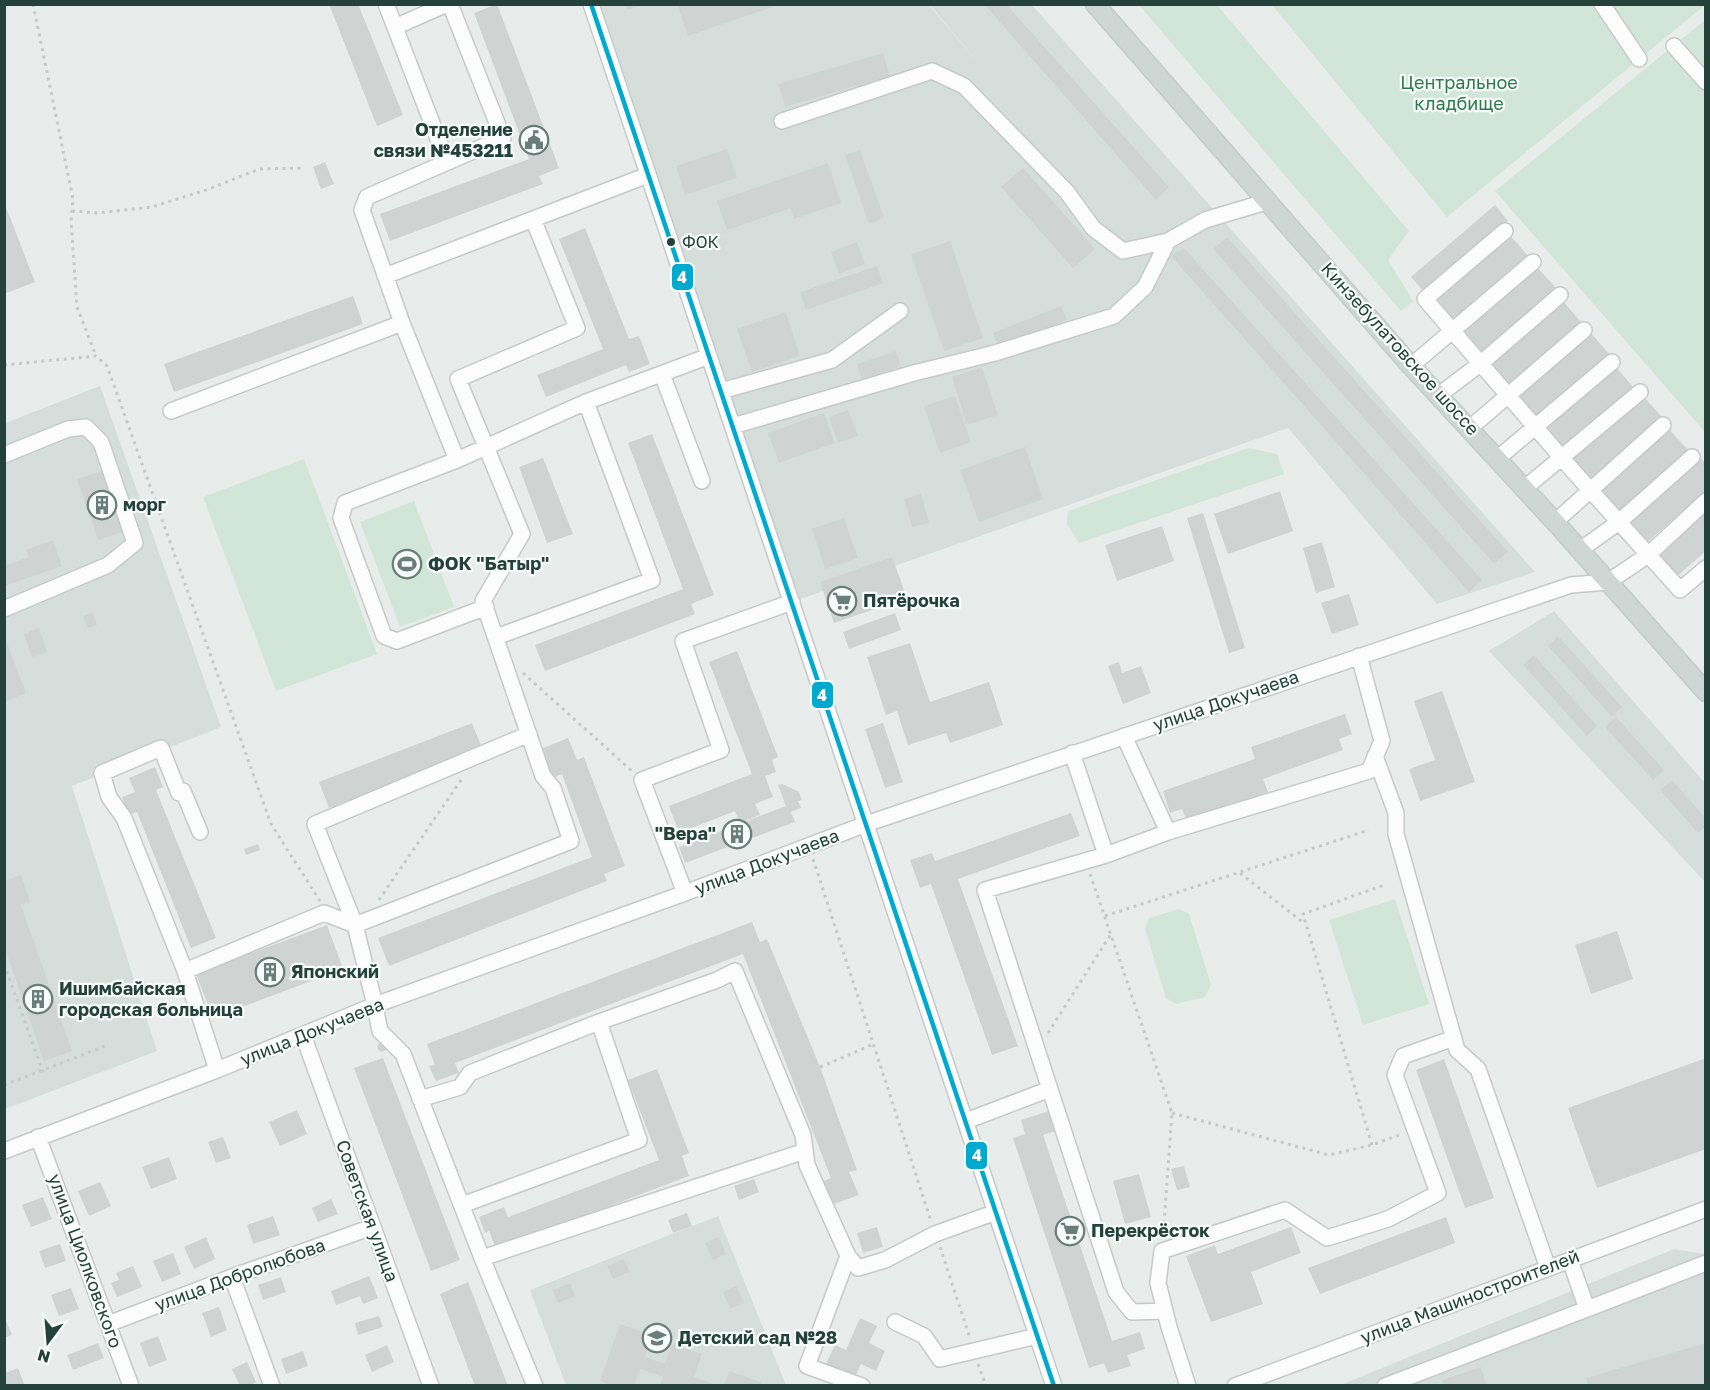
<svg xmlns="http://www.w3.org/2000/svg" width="1710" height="1390" font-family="'Golos Text',sans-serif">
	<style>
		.built { fill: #d6dedb }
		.green { fill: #d1e6d8 }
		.building { fill: #cfd4d2 }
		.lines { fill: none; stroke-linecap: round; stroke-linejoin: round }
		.minor-casing { stroke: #c5cac8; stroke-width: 18 }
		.major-casing { stroke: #c3ccc9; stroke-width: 21 }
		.path { stroke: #c3ccca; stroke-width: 3; stroke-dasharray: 3 4.5; stroke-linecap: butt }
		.minor { stroke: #fcfcfc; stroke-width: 15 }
		.major { stroke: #cfd7d5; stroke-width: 18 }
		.bus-1-casing { stroke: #f7fbf9; stroke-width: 9 }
		.bus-1 { stroke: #00a9ce; stroke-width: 4.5 }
		.bus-dot { fill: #24423a; stroke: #f7fbf9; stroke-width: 2 }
		.labels { text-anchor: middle; stroke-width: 4.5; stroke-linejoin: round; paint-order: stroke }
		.bus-label { font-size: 16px; fill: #24423a; stroke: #f7fbf9; text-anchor: start }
		.park-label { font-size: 18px; fill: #2d7a4b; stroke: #f7fbf9 }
		.poi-label { font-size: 18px; font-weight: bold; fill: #24423a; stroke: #f7fbf9; text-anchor: start }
		.street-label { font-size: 18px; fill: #24423a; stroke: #f7fbf9 }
		.line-badge { stroke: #f7fbf9; stroke-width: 2 }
		.badge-label { font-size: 16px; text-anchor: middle; font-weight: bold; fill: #fff }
	</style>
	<rect width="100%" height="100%" fill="#e8edeb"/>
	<!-- built -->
	<path class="built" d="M596 5H929L985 71 930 5H1032L1535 572 1437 604 1288 428 792 602Z
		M100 386 221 727 72 786 157 1051 5 1109V423Z
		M1554 611 1705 783V882L1489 651Z
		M718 1216 786 1385H566L530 1290Z
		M1674 1249 1705 1254V1385L1338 1386Z"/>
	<!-- green -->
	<path class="green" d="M1139 5H1217L1409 231 1388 260 1413 301 1401 311Z
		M1272 5H1705L1447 217Z
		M1705 20V432L1495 191Z
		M1248 448 1277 454 1284 474 1079 543 1067 524 1068 511Z
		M304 459 377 654 276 691 203 497Z
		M414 501 454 607 400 627 360 522Z
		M1395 899 1429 1004 1363 1025 1329 920Z
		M1179 909 1189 914 1211 985 1205 997 1176 1004 1166 998 1145 929 1149 918Z"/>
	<!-- building -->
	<path class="building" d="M329 4H358L403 115 377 126Z
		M497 4 559 168 539 176 543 184 390 241 380 214 529 159 474 13Z
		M626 4H642V5L627 10Z
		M683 4H778V5L688 36 678 6Z
		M984 4H1006L1169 187 1156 200Z
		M883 53 890 76 785 107 778 84Z
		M727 149 737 178 685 195 676 166Z
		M860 150 884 218 869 224 845 155Z
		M325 162 334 184 321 189 313 167Z
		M828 163 841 203 794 219 791 208 727 230 717 201Z
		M1023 168 1095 249 1073 268 1001 187Z
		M4 202 35 282 4 294Z
		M1495 205 1508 221 1425 293 1411 277Z
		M585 228 629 339 639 336 650 364 629 372 626 365 546 397 537 375 603 349 559 239Z
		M1508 233 1529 257 1453 323 1432 299Z
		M1227 237 1508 552 1494 564 1213 249Z
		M950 241 983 338 944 351 911 254Z
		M857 242 865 264 839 274 831 252Z
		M1184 248 1482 580 1469 592 1171 256Z
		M877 266 883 283 806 310 800 292Z
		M1536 266 1557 289 1482 356 1461 332Z
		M353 296 363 324 174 392 164 364Z
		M1561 299 1581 322 1508 386 1488 363Z
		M1061 306 1067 320 999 347 993 333Z
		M786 312 800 356 752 372 737 329Z
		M1590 332 1610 355 1535 418 1517 395Z
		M896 351 901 366 862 379 857 364Z
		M1615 366 1635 389 1562 451 1542 427Z
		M982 367 998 415 967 425 952 377Z
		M1642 395 1663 418 1591 482 1571 460Z
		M955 396 971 442 940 453 924 406Z
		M848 410 858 436 838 443 829 417Z
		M824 413 835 443 779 463 768 433Z
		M1668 428 1689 451 1620 515 1598 492Z
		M652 434 714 595 691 604 695 614 545 671 535 645 683 589 628 443Z
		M1025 447 1043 499 979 522 960 470Z
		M1700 457 1706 464V491L1645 544 1626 522Z
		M543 458 573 534 547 543 519 467Z
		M105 470 126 531 98 540 77 479Z
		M1280 491 1293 531 1228 554 1214 514Z
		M921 494 929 523 912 527 904 499Z
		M1706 510V551L1675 578 1655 555Z
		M1203 513 1245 648 1229 653 1187 518Z
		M844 518 858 558 825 569 812 529Z
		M1162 526 1174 561 1117 581 1105 545Z
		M53 540 62 566 4 586V566L29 557 26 550Z
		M1322 542 1335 587 1316 593 1303 548Z
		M892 557 907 598 834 623 820 582Z
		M1349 594 1359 625 1332 634 1321 603Z
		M92 612 97 625 87 628 83 616Z
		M895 613 901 630 849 649 843 632Z
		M39 628 47 652 32 657 24 634Z
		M4 635 26 693 4 702Z
		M1558 636 1622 707 1612 717 1548 646Z
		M910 643 930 702 989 682 1003 725 950 743 946 733 908 745 897 711 886 715 867 657Z
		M737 651 778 757 772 760 776 772 765 776 773 797 755 804 760 815 740 823 735 811 679 833 669 806 752 774 709 662Z
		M1534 655 1597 726 1587 736 1523 665Z
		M1119 662 1122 673 1141 666 1151 693 1123 704 1108 666Z
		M1442 691 1475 782 1420 801 1409 769 1435 760 1414 701Z
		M1345 714 1352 734 1339 739 1343 750 1263 779 1268 792 1186 819 1182 809 1170 813 1163 791 1255 759 1251 747Z
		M1616 717 1664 770 1653 780 1605 727Z
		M472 723 482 748 329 808 319 782Z
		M883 723 903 782 885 788 865 729Z
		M568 738 577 760 584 757 625 866 604 874 607 881 389 966 378 938 592 857 562 774 553 778 541 749Z
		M155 767 163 787 156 790 216 938 191 948 137 812 129 815 122 797 135 792 129 778Z
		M1672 780 1706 819V826L1698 833 1660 790Z
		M782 784 799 792 802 800 798 801 801 808 791 812 795 822 685 863 679 847 786 806 778 785Z
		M1071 813 1080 836 958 879 1018 1046 992 1055 931 884 920 888 910 860 932 853 935 861Z
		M258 844 260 850 246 855 244 849Z
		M21 875 30 902 21 905 72 1051 44 1061 4 946V881Z
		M752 922 760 942 767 939 820 1067 857 1170 849 1172 859 1195 831 1205 822 1182 831 1178 743 954 455 1063 459 1073 436 1081 429 1066 435 1065 427 1044Z
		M327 925 343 969 213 1018 196 974Z
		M1617 931 1633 979 1591 994 1575 945Z
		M377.5 1047a4.5 4.5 0 1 1 9 0a4.5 4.5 0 1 1-9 0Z
		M383 1058 460 1260 431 1271 354 1068Z
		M1706 1058V1149L1597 1188 1568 1108Z
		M1444 1059 1494 1198 1465 1208 1416 1070Z
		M657 1069 689 1153 682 1156 689 1176 496 1249 489 1231 485 1233 479 1217 504 1207 508 1217 659 1160 628 1080Z
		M297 1110 307 1134 280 1146 269 1122Z
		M1049 1111 1056 1131 1043 1135 1112 1341 1140 1332 1145 1349 1127 1355 1131 1366 1108 1373 1104 1363 1089 1368 1013 1138 1025 1134 1021 1120Z
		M223 1137 231 1158 216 1163 208 1142Z
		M169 1157 177 1179 151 1189 142 1167Z
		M1184 1166 1190 1187 1177 1190 1171 1169Z
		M1139 1174 1151 1217 1125 1224 1113 1181Z
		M754 1179 759 1192 739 1200 734 1186Z
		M100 1182 111 1206 89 1216 78 1191Z
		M43 1197 52 1219 31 1227 22 1205Z
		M331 1199 338 1214 318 1222 312 1208Z
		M687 1213 692 1226 673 1233 668 1220Z
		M273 1216 280 1235 253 1244 247 1225Z
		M1446 1217 1455 1243 1320 1294 1308 1268Z
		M877 1227 883 1247 863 1253 857 1233Z
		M1291 1227 1301 1253 1251 1272 1263 1304 1211 1322 1186 1256 1215 1245 1218 1254Z
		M206 1237 215 1259 194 1269 184 1247Z
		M719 1237 726 1254 713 1260 705 1243Z
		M60 1244 66 1261 45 1268 39 1251Z
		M173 1253 181 1274 162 1282 153 1261Z
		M624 1259 630 1272 613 1279 607 1266Z
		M133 1266 142 1287 117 1297 111 1283 119 1280 116 1273Z
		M369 1276 378 1298 363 1304 360 1296 336 1305 331 1291Z
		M281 1277 286 1292 263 1300 258 1285Z
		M468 1282 508 1386H475L440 1294Z
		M570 1283 575 1296 558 1303 553 1290Z
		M736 1286 744 1303 730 1309 723 1292Z
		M71 1288 79 1309 59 1316 51 1295Z
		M219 1307 227 1330 211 1337 202 1313Z
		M4 1316 12 1335 4 1338Z
		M379 1316 383 1327 358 1335 355 1323Z
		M860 1318 877 1326 869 1343 885 1351 876 1371 861 1364 855 1377 826 1364 835 1345 846 1350Z
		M620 1324 652 1335 645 1357 665 1364 672 1344 702 1354 694 1377 719 1386H660L663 1377 640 1369 634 1386H613L600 1381Z
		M158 1336 167 1360 149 1367 140 1343Z
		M98 1343 104 1358 73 1370 67 1355Z
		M1706 1343V1386H1588L1586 1378Z
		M387 1345 394 1362 372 1372 365 1355Z
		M303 1351 308 1366 286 1374 281 1359Z
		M247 1362 256 1382 250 1386H240L232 1369Z
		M1481 1367 1487 1386H1444L1442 1380Z
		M18 1368 25 1386H5V1373Z
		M729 1371 761 1382 760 1386H724Z"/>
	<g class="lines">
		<!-- minor casing -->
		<g class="minor-casing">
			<path id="minor" d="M386 4 447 162
				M450 4 503 138 367 197 362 210 402 323 457 460 586 402 709 356
				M591 4 1054 1386
				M1602 4 1639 59
				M395 27 447 4
				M1674 46 1706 82
				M782 121 932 71 964 86 1067 192 1093 228 1123 251 1168 241
				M1505 231 1425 299 1574 472 1680 590 1706 568
				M385 276 648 175
				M1411 366 1533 262
				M662 374 702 481
				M721 391 832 360 900 311
				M1439 395 1480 364 1560 295
				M171 411 402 323
				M733 426 914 373 995 353 1114 316 1145 287 1168 241 1205 220 1269 201
				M1470 428 1584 330
				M4 455 68 429 86 427 101 442 135 543 108 565 4 609
				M1497 459 1612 362
				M457 460 345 503 341 518 384 636 397 641 486 607
				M1525 488 1640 392
				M1555 522 1663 425
				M1580 550 1619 522 1692 457
				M496 637 652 580 586 402
				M1124 736 1168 832 1369 771 1382 741 1359 656
				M1072 753 1106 855 1168 832
				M1375 756 1396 813V834L1457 1050 1478 1069 1548 1268
				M200 832 183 791 179 793 161 748 102 773 109 797 124 818 185 971 324 913 355 925 571 841 553 788 543 776 483 601 522 534 458 379 577 328 533 219
				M1106 855 985 890 1116 1292 1132 1312 1165 1311
				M685 893 642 780 721 750 683 641 792 602
				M185 971 217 1070
				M375 1005 355 925 315 824 529 734
				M375 1006 380 1031 403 1054 482 1258 535 1386
				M303 1035 431 1386
				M420 1099 460 1087 470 1073 599 1022 717 980 735 971 803 1135 807 1165 848 1256 858 1268 885 1260 935 1234 996 1212
				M966 1121 1050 1089
				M38 1137 131 1386
				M4 1151 217 1070 375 1005 685 893 866 824 1571 585 1608 582 1648 555 1706 501
				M462 1205 639 1140 599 1022
				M848 1256 807 1366 862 1386
				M482 1258 805 1151
				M232 1277 272 1386
				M1587 1309 1706 1263
				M895 1322 924 1336 940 1359 1037 1336
				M108 1324 232 1277 372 1227
				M1188 1386 1169 1327 1158 1283 1162 1251 1285 1210 1327 1238 1388 1219 1438 1193 1395 1075 1403 1056 1454 1038
				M1235 1386 1706 1209
				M1385 1386 1587 1309 1570 1260"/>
		</g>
		<!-- major casing -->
		<g class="major-casing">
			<path id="major" d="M1095 4 1411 366 1555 522 1706 692"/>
		</g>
		<!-- path -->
		<path class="path" d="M33 4 73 199 71 220 77 307 96 356
			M72 211 98 213 152 207 209 189 259 169 305 168
			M4 365 96 356 107 366 271 824 320 901
			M523 673 632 771
			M813 859 931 1221
			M1240 873 1305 924
			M1090 874 1172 1113 1163 1237
			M379 900 463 777
			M1105 916 1369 830
			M4 964 43 1072
			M1048 1033 1111 934
			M820 1067 874 1044
			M4 1085 105 1046
			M1172 1113 1329 1155 1372 1145 1402 1134
			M1372 1145 1303 914 1384 885
			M940 1247 970 1338
			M978 1364 986 1386"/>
		<!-- minor -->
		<use href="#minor" class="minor"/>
		<!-- major -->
		<use href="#major" class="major"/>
		<!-- bus-1 casing -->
		<g class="bus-1-casing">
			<path id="bus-1" d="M591 4 1054 1386"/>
		</g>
		<!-- bus-1 -->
		<use href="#bus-1" class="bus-1"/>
	</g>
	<!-- icons -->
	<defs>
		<g id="civic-ring" transform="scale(1.5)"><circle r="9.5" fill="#f7fbf9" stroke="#697e78" stroke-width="1.5"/><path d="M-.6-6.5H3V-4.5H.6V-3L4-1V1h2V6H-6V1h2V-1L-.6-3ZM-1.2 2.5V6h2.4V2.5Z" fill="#697e78"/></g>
		<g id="building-ring" transform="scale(1.5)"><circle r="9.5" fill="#f7fbf9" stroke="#697e78" stroke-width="1.5"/><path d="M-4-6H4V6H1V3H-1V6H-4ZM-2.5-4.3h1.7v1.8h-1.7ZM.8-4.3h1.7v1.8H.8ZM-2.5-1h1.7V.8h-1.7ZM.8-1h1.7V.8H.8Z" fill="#697e78"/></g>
		<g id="stadium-ring" transform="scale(1.5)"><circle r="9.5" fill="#f7fbf9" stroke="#697e78" stroke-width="1.5"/><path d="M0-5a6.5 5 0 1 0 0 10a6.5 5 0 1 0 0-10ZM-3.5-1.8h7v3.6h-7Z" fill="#697e78"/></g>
		<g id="supermarket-ring" transform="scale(1.5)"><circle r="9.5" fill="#f7fbf9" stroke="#697e78" stroke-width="1.5"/><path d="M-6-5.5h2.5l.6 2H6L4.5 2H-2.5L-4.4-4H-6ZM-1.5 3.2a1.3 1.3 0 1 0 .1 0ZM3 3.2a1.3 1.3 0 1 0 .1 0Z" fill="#697e78"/></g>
		<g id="school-ring" transform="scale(1.5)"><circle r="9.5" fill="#f7fbf9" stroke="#697e78" stroke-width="1.5"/><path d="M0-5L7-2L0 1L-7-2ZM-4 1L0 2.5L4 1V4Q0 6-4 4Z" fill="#697e78"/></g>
	</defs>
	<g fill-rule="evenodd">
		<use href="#civic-ring" x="534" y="140"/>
		<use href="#building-ring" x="102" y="505"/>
		<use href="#stadium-ring" x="407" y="564"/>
		<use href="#supermarket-ring" x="842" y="601"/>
		<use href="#building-ring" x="737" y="834"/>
		<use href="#building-ring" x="270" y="972"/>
		<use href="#building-ring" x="38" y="999"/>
		<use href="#supermarket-ring" x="1070" y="1231"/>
		<use href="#school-ring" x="657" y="1338"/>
	</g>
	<!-- markers -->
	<circle class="bus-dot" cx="671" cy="242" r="5"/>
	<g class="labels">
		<!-- bus labels -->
		<g class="bus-label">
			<text x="682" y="248">ФОК</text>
		</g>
		<!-- park labels -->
		<g class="park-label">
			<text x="1459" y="89">Центральное<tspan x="1459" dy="21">кладбище</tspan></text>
		</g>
		<!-- poi labels -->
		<g class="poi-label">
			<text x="513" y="136" text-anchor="end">Отделение<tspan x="513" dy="21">связи №453211</tspan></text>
			<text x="123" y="511">морг</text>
			<text x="428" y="570">ФОК "Батыр"</text>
			<text x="863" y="607">Пятёрочка</text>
			<text x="716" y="840" text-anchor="end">"Вера"</text>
			<text x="291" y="978">Японский</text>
			<text x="59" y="995">Ишимбайская<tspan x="59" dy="21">городская больница</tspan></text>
			<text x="1091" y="1237">Перекрёсток</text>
			<text x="678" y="1344">Детский сад №28</text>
		</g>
		<!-- street labels -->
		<g class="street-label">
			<text transform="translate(1400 349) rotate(48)" y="6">Кинзебулатовское шоссе</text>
			<text transform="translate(1226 701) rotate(-19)" y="6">улица Докучаева</text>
			<text transform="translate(767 862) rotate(-21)" y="6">улица Докучаева</text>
			<text transform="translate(312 1032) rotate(-22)" y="6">улица Докучаева</text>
			<text transform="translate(367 1211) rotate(70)" y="6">Советская улица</text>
			<text transform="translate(85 1261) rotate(70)" y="6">улица Циолковского</text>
			<text transform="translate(240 1275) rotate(-20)" y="6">улица Добролюбова</text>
			<text transform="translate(1470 1297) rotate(-21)" y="6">улица Машиностроителей</text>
		</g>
	</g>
	<g class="line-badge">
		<rect x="671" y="263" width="23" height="28" rx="6" fill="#00a9ce"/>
		<rect x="811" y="681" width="23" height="28" rx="6" fill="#00a9ce"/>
		<rect x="965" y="1141" width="23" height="29" rx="6" fill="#00a9ce"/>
	</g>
	<g class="badge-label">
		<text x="682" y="283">4</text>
		<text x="822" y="701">4</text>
		<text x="977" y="1161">4</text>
	</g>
	<!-- border -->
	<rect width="1710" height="1390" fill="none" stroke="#24423a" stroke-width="12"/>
	<!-- north arrow -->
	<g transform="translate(48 1342) rotate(196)" stroke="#f7fbf9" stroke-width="4.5" paint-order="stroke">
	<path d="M0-4.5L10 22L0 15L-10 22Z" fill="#24423a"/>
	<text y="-9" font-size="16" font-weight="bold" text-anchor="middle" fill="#24423a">N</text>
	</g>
</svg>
